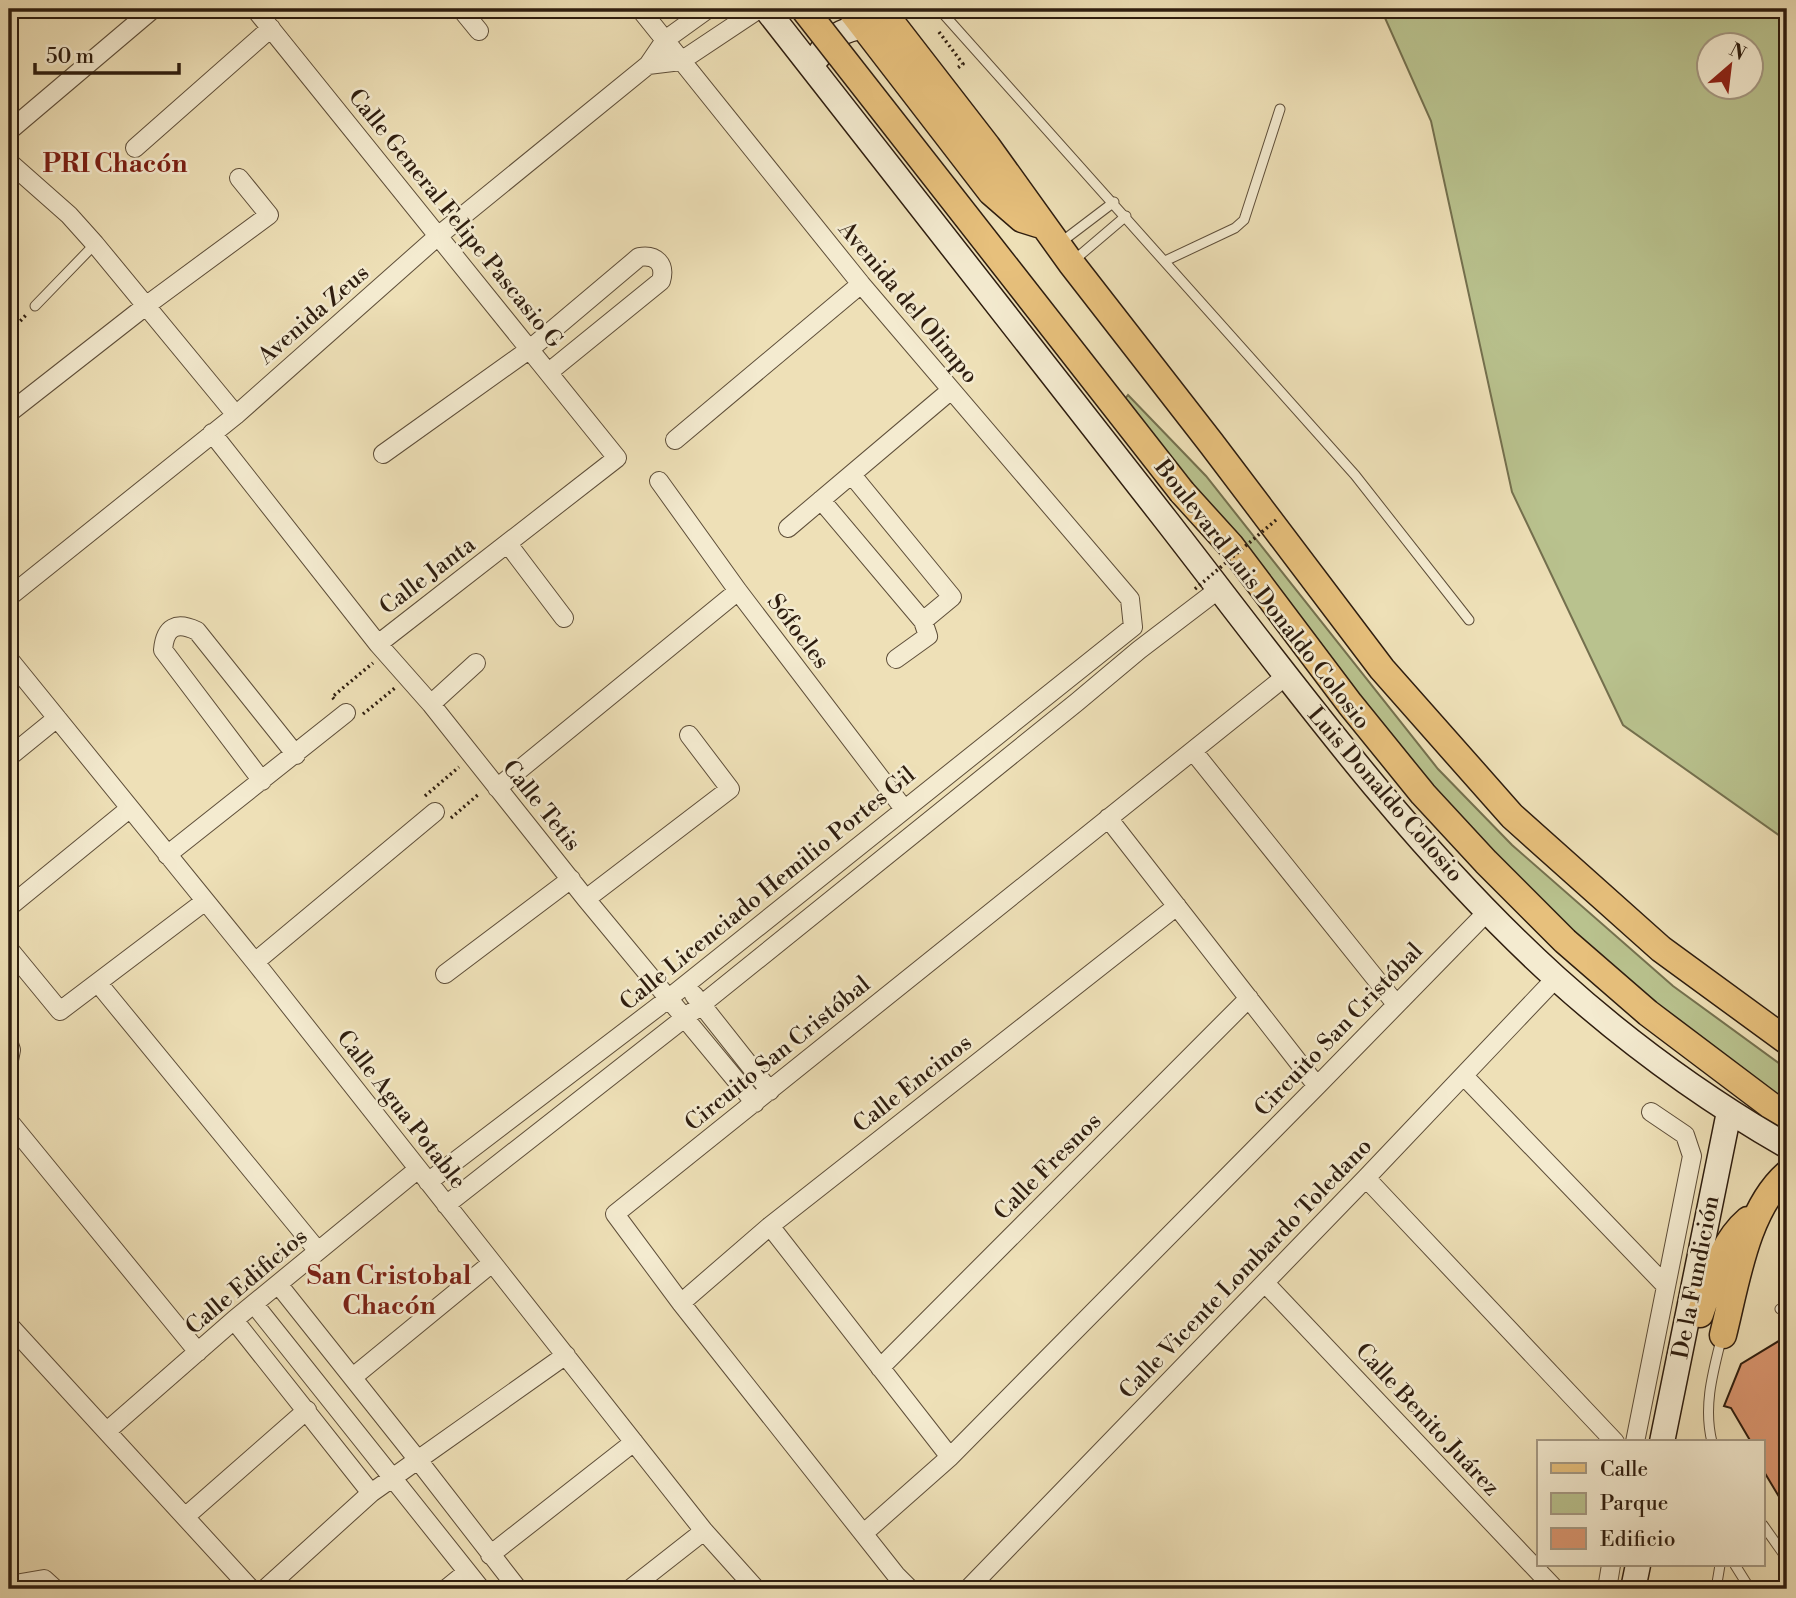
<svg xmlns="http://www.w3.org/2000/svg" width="1796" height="1598" font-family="'Libre Bodoni',serif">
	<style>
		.green { fill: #b9c28e; stroke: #74704e; stroke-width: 2; fill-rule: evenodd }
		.building { fill: #dc9771; stroke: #2e1d0f; stroke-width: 2 }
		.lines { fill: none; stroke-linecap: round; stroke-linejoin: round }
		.lane-casing { stroke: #5e4e39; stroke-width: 11 }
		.street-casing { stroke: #5e4e39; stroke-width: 20 }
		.secondary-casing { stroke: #2e1d0f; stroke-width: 27 }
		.primary-casing { stroke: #2e1d0f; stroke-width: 29 }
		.path { stroke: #2e1d0f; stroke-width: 3.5; stroke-dasharray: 2 3.5; stroke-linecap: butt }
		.lane { stroke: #f4ebd0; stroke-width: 9 }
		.street { stroke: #f4ebd0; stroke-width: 18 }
		.secondary { stroke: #f4ebd0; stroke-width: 24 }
		.primary { stroke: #e7c07c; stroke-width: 26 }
		.primary-bridge-casing { stroke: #2e1d0f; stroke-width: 29; stroke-linecap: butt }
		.path-bridge { stroke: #2e1d0f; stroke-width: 3.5; stroke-dasharray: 2 3.5; stroke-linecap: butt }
		.primary-bridge { stroke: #e7c07c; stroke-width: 26 }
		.labels { text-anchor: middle; stroke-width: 5; stroke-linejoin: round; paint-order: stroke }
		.street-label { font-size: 23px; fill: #2e1d0f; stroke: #f4ebd0 }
		.quarter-label { font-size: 26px; font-weight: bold; fill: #7a1f14; stroke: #f4ebd0 }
	</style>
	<rect width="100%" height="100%" fill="#eee0b7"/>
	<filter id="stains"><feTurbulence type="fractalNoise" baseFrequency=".00286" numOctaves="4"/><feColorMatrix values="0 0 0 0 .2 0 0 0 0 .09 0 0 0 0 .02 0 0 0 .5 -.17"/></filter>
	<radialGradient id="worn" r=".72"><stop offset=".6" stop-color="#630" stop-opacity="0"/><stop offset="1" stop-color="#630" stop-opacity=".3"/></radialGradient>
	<!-- green -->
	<path class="green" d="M1381 9H1787V841L1623 725 1512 492 1431 121ZM1708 46H1750V88H1708Z
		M1128 395 1206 476 1438 769 1512 845 1673 986 1787 1069V1100L1758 1082 1656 1006 1563 928 1424 781 1125 399Z"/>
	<!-- building -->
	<path class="building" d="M1787 1336V1510L1763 1470V1442H1751L1731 1408 1724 1406 1741 1364Z"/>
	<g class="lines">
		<!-- lane casing -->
		<g class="lane-casing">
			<path id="lane" d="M939 9 1355 475 1469 620
				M1060 243 1114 202
				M1165 261 1235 228 1244 220 1280 109
				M1072 262 1126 216
				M35 306 95 244
				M1780 1309 1787 1306
				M1712 1442C1703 1406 1713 1372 1722 1336
				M1763 1525 1787 1559
				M1735 1565 1750 1589
				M1716 1589 1720 1565"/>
		</g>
		<!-- street casing -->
		<g class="street-casing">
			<path id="street" d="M255 9 617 458 378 644
				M461 9 479 31
				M648 65 681 61 759 9
				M9 131 153 9
				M135 148 271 28
				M9 162 69 215 95 244 236 415
				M9 413 147 305 269 215 239 178
				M212 433 378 644 431 704 586 899 755 1103
				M675 440 861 284
				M383 454 530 349 639 257C656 254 666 264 661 281L549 372
				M852 475 952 597 923 621
				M659 481 738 591 904 809
				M821 500 923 621 928 636 896 659
				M788 528 950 391
				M508 544 564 618
				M9 597 236 415 438 236 648 65 665 40 708 9
				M9 659 255 962 704 1531 756 1589
				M431 704 476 663
				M1193 751 1396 1004
				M9 757 57 718
				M262 781 163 650C165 627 176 621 197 631L296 755
				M497 788 738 591
				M1108 818 1317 1086
				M167 855 346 713
				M586 899 730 789 689 735
				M9 907 129 809
				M9 949 60 1011 204 902
				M255 962 435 812
				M445 974 571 879
				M98 983 318 1251
				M694 995 770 1091
				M9 1044 11 1050 9 1060
				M1464 1076 1666 1286
				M9 1121 198 1352
				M1366 1178 1615 1442
				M428 1182 659 1006 1133 627 1130 599 861 284 640 9
				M446 1205 701 1005 1077 702 1139 650 1219 589
				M770 1226 950 1457
				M1265 1283 1555 1589
				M278 1284 418 1460 518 1589
				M681 1303 770 1226 1177 906
				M254 1304 481 1589
				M234 1320 371 1493
				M9 1325 251 1589
				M880 1368 1249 998
				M353 1377 492 1263
				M107 1431 234 1320 417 1170
				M1635 1442 1692 1156 1685 1135 1651 1112
				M185 1517 307 1410
				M864 1533 950 1457 1317 1086 1488 911
				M490 1555 634 1442
				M9 1585 44 1579 55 1589
				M265 1589 371 1493 566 1355
				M446 1589 467 1572
				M630 1589 704 1531
				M910 1589 896 1575 681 1303 615 1214 1286 676
				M968 1589 1366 1178 1556 978
				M1607 1589 1611 1565"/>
		</g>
		<!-- secondary casing -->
		<g class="secondary-casing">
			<path id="secondary" d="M766 9C900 178 1033 349 1166 520 1288 677 1408 844 1556 978 1627 1042 1705 1099 1787 1146
				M818 57C828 37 844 29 865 26
				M1662 1442 1729 1112
				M1633 1589 1638 1565"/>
		</g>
		<!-- primary casing -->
		<g class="primary-casing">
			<path id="primary" d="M850 9 991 192 1022 219 1038 224
				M881 9 987 146 1071 263 1211 443 1382 669 1512 816 1661 949 1787 1041
				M1182 492 1231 546 1350 704 1423 794 1486 862 1565 941 1648 1013 1770 1105 1787 1115
				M1700 1314C1712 1281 1721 1243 1748 1220
				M1723 1335C1736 1284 1746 1210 1787 1174"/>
		</g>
		<!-- path -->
		<path class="path" d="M939 32 963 64 956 69
			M9 333 27 314
			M334 699 332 697 373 663
			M363 714 395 688
			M425 796 459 767
			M451 818 480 793"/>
		<!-- lane -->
		<use href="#lane" class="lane"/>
		<!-- street -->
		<use href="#street" class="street"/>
		<!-- secondary -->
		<use href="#secondary" class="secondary"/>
		<!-- primary -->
		<use href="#primary" class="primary"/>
		<!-- primary-bridge casing -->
		<g class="primary-bridge-casing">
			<path id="primary-bridge" d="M804 9 1182 492"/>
		</g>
		<!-- path-bridge -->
		<path class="path-bridge" d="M1195 589 1276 520"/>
		<!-- primary-bridge -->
		<use href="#primary-bridge" class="primary-bridge"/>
	</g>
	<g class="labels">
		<!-- street labels -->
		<g class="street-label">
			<text transform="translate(456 218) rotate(51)" y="8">Calle General Felipe Pascasio G</text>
			<text transform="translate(909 302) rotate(50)" y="8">Avenida del Olimpo</text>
			<text transform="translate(313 314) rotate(-41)" y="8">Avenida Zeus</text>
			<text transform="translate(427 575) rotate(-37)" y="8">Calle Janta</text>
			<text transform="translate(1263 594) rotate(52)" y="8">Boulevard Luis Donaldo Colosio</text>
			<text transform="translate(799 631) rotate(53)" y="8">Sófocles</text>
			<text transform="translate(1386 794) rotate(49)" y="8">Luis Donaldo Colosio</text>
			<text transform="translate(542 805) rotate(51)" y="8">Calle Tetis</text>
			<text transform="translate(767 888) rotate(-39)" y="8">Calle Licenciado Hemilio Portes Gil</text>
			<text transform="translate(1338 1029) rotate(-46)" y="8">Circuito San Cristóbal</text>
			<text transform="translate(777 1053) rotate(-39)" y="8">Circuito San Cristóbal</text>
			<text transform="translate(912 1083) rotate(-38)" y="8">Calle Encinos</text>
			<text transform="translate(402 1109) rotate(52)" y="8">Calle Agua Potable</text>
			<text transform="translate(1047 1166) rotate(-45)" y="8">Calle Fresnos</text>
			<text transform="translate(1245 1268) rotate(-46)" y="8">Calle Vicente Lombardo Toledano</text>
			<text transform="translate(1695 1277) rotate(-79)" y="8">De la Fundición</text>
			<text transform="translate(246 1281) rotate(-40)" y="8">Calle Edificios</text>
			<text transform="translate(1428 1419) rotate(47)" y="8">Calle Benito Juárez</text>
		</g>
		<!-- quarter labels -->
		<g class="quarter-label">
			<text x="115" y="172">PRI Chacón</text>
			<text x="389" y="1284">San Cristobal<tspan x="389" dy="30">Chacón</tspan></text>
		</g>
	</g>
	<!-- margin -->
	<rect width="1796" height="1598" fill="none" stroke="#eee0b7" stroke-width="35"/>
	<rect x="10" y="10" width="1775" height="1577" fill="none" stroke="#2e1d0f" stroke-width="3.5"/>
	<rect x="18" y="18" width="1761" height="1563" fill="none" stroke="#2e1d0f" stroke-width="2"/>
	<!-- legend -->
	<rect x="1537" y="1440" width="228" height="126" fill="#f4ebd0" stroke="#a59983" stroke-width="2"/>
	<rect x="1551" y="1463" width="35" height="10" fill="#e7c07c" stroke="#a59983" stroke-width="2"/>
	<text x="1600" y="1476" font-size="21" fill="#2e1d0f">Calle</text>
	<rect x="1551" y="1493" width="35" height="21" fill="#b9c28e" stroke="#a59983" stroke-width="2"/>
	<text x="1600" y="1510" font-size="21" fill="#2e1d0f">Parque</text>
	<rect x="1551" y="1528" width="35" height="21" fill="#dc9771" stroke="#a59983" stroke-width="2"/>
	<text x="1600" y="1546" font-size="21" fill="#2e1d0f">Edificio</text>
	<!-- north arrow -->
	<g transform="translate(1730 66) rotate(28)"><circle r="33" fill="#f4ebd0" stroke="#a59983" stroke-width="2"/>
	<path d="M0-5L12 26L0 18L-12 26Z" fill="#8f2418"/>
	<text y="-10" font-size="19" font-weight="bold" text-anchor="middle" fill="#2e1d0f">N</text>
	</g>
	<!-- scale -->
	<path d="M35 63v10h144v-10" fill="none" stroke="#2e1d0f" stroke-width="3.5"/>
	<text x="46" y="63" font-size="21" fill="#2e1d0f" stroke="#f4ebd0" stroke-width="5" paint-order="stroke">50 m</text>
	<rect width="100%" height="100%" filter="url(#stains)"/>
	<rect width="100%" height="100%" fill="url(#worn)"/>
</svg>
